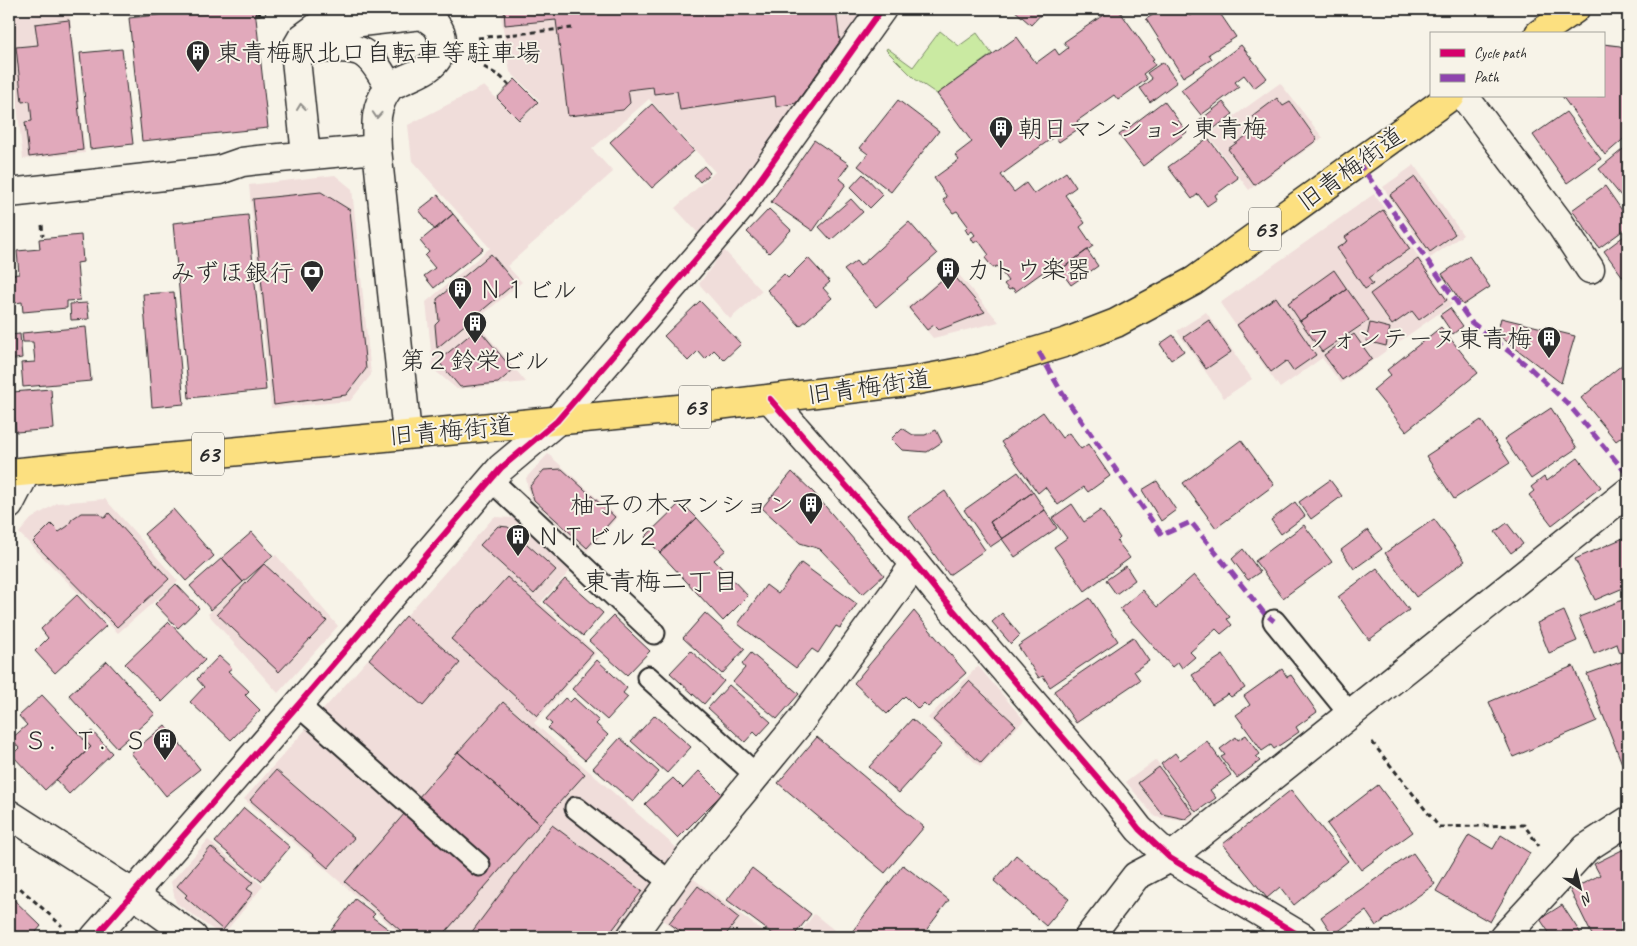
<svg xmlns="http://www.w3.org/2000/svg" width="1637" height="946" font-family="Caveat,'Klee One',sans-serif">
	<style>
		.built { fill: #f0ddda }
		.green { fill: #caeaa2; stroke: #7a8a66 }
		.building { fill: #e1a9bb; stroke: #2b2b2b }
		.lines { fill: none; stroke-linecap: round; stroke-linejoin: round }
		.service-casing { stroke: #2b2b2b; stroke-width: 25 }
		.minor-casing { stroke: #2b2b2b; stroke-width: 31 }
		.primary-casing { stroke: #2b2b2b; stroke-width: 31 }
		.path { stroke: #2b2b2b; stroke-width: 3; stroke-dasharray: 5 4; stroke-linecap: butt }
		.service { stroke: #f7f3e8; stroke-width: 21 }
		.minor { stroke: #f7f3e8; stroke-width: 28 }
		.primary { stroke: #fce080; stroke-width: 28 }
		.quiet { stroke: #8e44ad; stroke-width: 5; stroke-dasharray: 10 5; stroke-linecap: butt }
		.cycleway-casing { stroke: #f7f3e8; stroke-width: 9 }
		.cycleway { stroke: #d6006c; stroke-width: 6 }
		.oneway { stroke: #918f8a }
		.labels { text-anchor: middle; stroke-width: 4; stroke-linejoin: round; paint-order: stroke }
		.shield { fill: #f7f3e8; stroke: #686764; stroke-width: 1 }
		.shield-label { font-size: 24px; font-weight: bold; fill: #2b2b2b }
		.poi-label { font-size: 25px; fill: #2b2b2b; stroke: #f7f3e8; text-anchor: start }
		.street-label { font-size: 25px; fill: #2b2b2b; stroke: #f7f3e8 }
		.neighbourhood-label { font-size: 26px; fill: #2b2b2b; stroke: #f7f3e8 }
	</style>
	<rect width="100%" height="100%" fill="#f7f3e8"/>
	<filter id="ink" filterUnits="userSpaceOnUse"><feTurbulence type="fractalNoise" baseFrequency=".02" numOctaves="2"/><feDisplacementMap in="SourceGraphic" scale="10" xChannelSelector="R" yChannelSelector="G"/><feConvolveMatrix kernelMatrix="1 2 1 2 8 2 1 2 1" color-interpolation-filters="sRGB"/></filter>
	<g filter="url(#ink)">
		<!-- built -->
		<path class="built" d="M500 9H866L732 199 698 233 675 208 715 172 649 99 592 149 613 172 507 266 522 282 475 321 526 382 457 389 433 369 426 302 490 248 412 161 408 125 484 86 519 121 540 101 510 72Z
			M69 10 85 153 23 159 12 58 9 55V16Z
			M1280 83 1323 138 1249 190 1208 135Z
			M1414 165 1463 235 1430 258 1383 187Z
			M335 175 352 189 371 375 350 401 271 408 249 185Z
			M1374 194 1452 304 1341 383 1322 358 1280 388 1220 303Z
			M724 250 762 291 730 319 699 284Z
			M954 269 999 322 933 338 907 307Z
			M1206 312 1252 379 1224 398 1177 331Z
			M548 454 618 517 587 551 530 498 526 478Z
			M105 499 178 581 118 633 19 533 31 519 57 503Z
			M494 517 514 518 570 571 540 603 596 653 534 723 679 850 616 937H404L244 799Z
			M276 555 338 626 278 693 208 614Z
			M978 666 1024 720 980 767 928 718Z
			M1156 760 1196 814 1189 821 1155 817 1126 782Z
			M208 840 263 886 222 936 176 903 171 882Z
			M691 877 771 937H686L661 919Z
			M814 914 843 937H797Z"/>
		<!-- green -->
		<path class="green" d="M940 31 959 46 977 33 992 54 937 94 915 79 886 50 887 48 913 67Z"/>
		<!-- building -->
		<path class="building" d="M214 9H255L268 128 142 141 129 18Z
			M504 9H836L840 41 796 103 776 107 775 96 680 110 677 91 654 94 653 87 628 90 630 103 623 110 568 116 556 20 505 25Z
			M1013 9H1046L1031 25Z
			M1112 9H1118L1154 59 1152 60 1155 65 1143 74 1147 79 1118 100 1114 95 1077 121 1081 127 1059 142 1055 136 1001 175 1014 192 1026 183 1034 194 1066 172 1076 187 1065 195 1085 223 1080 227 1093 246 1055 274 1050 267 1015 292 1013 288 1009 290 1004 284 1008 281 997 266 993 268 985 258 989 255 978 240 974 243 971 238 975 235 972 231 968 234 965 229 968 226 957 211 953 213 943 200 947 197 934 178 959 160 955 155 972 142 937 94 1017 37 1036 63 1055 49 1059 55 1068 48 1064 42Z
			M1154 9H1185L1190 16 1202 9H1217L1236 37 1209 54 1212 59 1183 77 1146 19 1156 13Z
			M69 20 83 150 29 157 25 122 32 121 30 101 22 102 16 47 38 45 35 24Z
			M1603 44 1620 46 1628 55V135L1605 155 1562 96H1603Z
			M1241 45 1267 78 1254 88 1244 75 1235 82 1239 87 1201 115 1181 90Z
			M122 49 133 144 90 149 80 53Z
			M1163 62 1177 82 1150 102 1140 88 1152 79 1147 73Z
			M515 79 538 102 519 120 497 98Z
			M1277 98 1283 106 1290 102 1317 140 1254 185 1228 149 1260 126 1253 116Z
			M898 100 939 131 891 192 858 166 868 154 860 148Z
			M1164 101 1187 132 1143 166 1119 135Z
			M1223 102 1233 114 1208 133 1199 121Z
			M652 104 694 151 652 188 610 142Z
			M1566 112 1601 159 1567 183 1533 135Z
			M1208 138 1238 178 1215 195 1217 199 1207 206 1198 194 1192 199 1168 167Z
			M814 140 849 164 839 178 846 184 813 231 771 202Z
			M1628 145V190L1621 196 1599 169Z
			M704 166 710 173 700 182 694 175Z
			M863 174 883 195 870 208 850 188Z
			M1415 177 1455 234 1430 252 1390 195Z
			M1605 186 1628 219V227L1599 248 1572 210Z
			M321 192 350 210 366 369 346 395 274 405 253 199Z
			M438 195 453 214 435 230 419 210Z
			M851 199 863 212 831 240 819 227Z
			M769 209 791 230 769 253 747 232Z
			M1383 210 1410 249 1368 278 1373 284 1365 289 1337 248 1348 241 1345 237Z
			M453 214 483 249 434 288 424 276 435 268 425 256 429 252 420 241Z
			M248 215 266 390 189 398 173 223Z
			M909 222 937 254 876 307 844 270 856 261 860 266Z
			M1628 233V284L1604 251Z
			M81 235 83 262 77 263 80 300 67 301V308L23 312 22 302 9 304V275L19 274 17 251 40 249 39 239Z
			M1087 250 1098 266 1071 285 1060 270Z
			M491 254 515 283 437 348 435 325 439 321 437 299Z
			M1469 256 1490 287 1463 305 1442 274Z
			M808 258 830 282 823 288 832 298 800 326 767 290 784 274 788 278Z
			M1418 259 1447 300 1419 320 1412 311 1392 325 1370 294Z
			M1334 270 1347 289 1300 321 1288 303Z
			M951 272 985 312 939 330 934 325 927 330 909 308Z
			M1347 289 1369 320 1322 352 1300 321Z
			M174 292 184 404 152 407 143 294Z
			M1276 297 1316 355 1293 371 1286 361 1271 372 1237 325Z
			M700 301 741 344 724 360 714 350 705 359 698 351 688 361 664 336Z
			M87 303 89 319 71 320 70 304Z
			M1450 308 1463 326 1453 334 1440 315Z
			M1628 308V319L1623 312Z
			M1501 318 1575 336 1561 383 1497 334Z
			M1209 320 1231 352 1206 369 1184 337Z
			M1370 323 1390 328 1386 346 1366 341Z
			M86 327 91 381 23 387 21 363 35 362 33 342H23L22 333Z
			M1441 327 1478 373 1406 431 1373 390 1391 375 1387 370Z
			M478 328 513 370 498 383 460 387 438 361Z
			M20 334 22 358 9 360V335Z
			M1354 334 1372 359 1342 380 1324 355Z
			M1173 335 1184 351 1171 360 1160 344Z
			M1628 360V432L1616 441 1581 398Z
			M51 389 54 429 16 432 12 392Z
			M1551 408 1577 448 1531 479 1504 439Z
			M1043 412 1062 438 1069 433 1081 449 1088 444 1110 476 1088 492 1084 487 1058 505 1045 487 1038 493 1001 442Z
			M1481 420 1510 463 1454 499 1426 456Z
			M902 428 913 435H925L936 430 942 442 927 452 902 450 891 439Z
			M1241 440 1274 485 1216 528 1183 483Z
			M1578 458 1601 487 1552 525 1529 495 1534 491 1531 487 1544 477 1547 481Z
			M562 469 615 517 587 548 534 500 530 486 544 470Z
			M792 472 814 493 884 575 863 594 820 549 800 543 762 508Z
			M1018 472 1033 492 990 522 1002 539 990 547 964 510Z
			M1330 480 1342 496 1311 519 1299 502Z
			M1157 481 1176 510 1161 521 1142 490Z
			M945 491 985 550 949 575 908 517Z
			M1033 492 1045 510 1002 539 990 522Z
			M681 502 697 518 660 553 645 537Z
			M1295 502 1305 516 1281 534 1271 520Z
			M1072 504 1084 522 1101 510 1120 538 1117 541 1130 558 1085 591 1054 547 1067 538 1052 518Z
			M173 509 214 556 186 581 144 534Z
			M1045 510 1057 528 1015 557 1002 539Z
			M81 513H98L105 518 109 513 169 579 117 627 33 542 51 524 59 532 68 526 72 519Z
			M697 518 726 550 714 560 748 596 723 621 660 553Z
			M1434 519 1465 561 1416 597 1385 553Z
			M1507 523 1523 544 1511 553 1495 532Z
			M1304 525 1332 562 1283 598 1255 561Z
			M498 526 508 527 556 570 534 594 480 545Z
			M1368 530 1382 549 1354 569 1341 550Z
			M252 532 273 556 243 582 222 558Z
			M1628 536V586L1595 600 1575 559Z
			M1243 549 1260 572 1248 580 1232 559Z
			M222 558 243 582 211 610 190 586Z
			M801 563 857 604 840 628 836 626 818 653 812 649 796 668 738 624 766 585 778 594Z
			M264 564 327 621 279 672 217 614Z
			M1126 566 1135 580 1116 594 1106 580Z
			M1377 568 1409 610 1369 640 1338 597Z
			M1194 575 1230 617 1227 619 1232 625 1221 634 1216 629 1190 652 1195 657 1182 668 1178 662 1172 667 1120 609 1142 590 1157 607Z
			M507 577 593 653 537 716 451 639Z
			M565 579 603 613 583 636 544 602Z
			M176 584 199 608 178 628 155 604Z
			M77 595 106 626 55 673 35 651 48 638 41 629Z
			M1090 598 1118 641 1050 687 1043 676 1039 678 1018 646Z
			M1628 598V649L1620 653 1617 644 1594 654 1579 617Z
			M914 611 966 673 928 707 924 703 918 709 905 696 887 714 854 683Z
			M1564 611 1577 641 1549 653 1537 623Z
			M705 613 745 649 722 674 683 638Z
			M1002 613 1020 635 1011 644 992 622Z
			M406 616 460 663 423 706 369 659Z
			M613 616 650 651 627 675 589 641Z
			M169 622 205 660 162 702 125 664Z
			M1133 637 1149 661 1134 671 1140 680 1076 723 1054 691Z
			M691 651 724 681 704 704 670 673Z
			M751 653 799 694 777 719 733 682 745 668 742 664Z
			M1223 655 1245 688 1231 697 1228 694 1212 704 1192 675Z
			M219 656 232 668 228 671 249 691 245 695 260 710 231 740 190 702 204 687 197 679Z
			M597 660 627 688 623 693 628 697 607 720 572 689Z
			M1626 660 1628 666V779L1587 674Z
			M107 661 155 714 117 748 69 695Z
			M1573 666 1597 721 1513 757 1489 702Z
			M1282 669 1287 677 1291 675 1317 712 1296 727 1299 732 1274 749 1271 745 1262 751 1236 715 1250 705 1244 696Z
			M969 681 1016 725 981 763 933 720Z
			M729 685 771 722 758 736 754 732 745 742 708 708Z
			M42 695 91 747 45 790 12 755 19 748 11 739 27 725 19 716Z
			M565 698 570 702 574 698 599 721 596 724 608 735 585 760 548 728 552 724 546 719Z
			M503 702 585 774 540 824 458 752Z
			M655 715 691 747 667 773 631 741Z
			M912 719 942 745 899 793 869 767Z
			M165 725 200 769 166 796 131 753Z
			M92 731 112 753 69 794 56 780 91 747 83 739Z
			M1246 735 1260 754 1256 757 1260 761 1237 778 1221 757 1225 755 1220 749 1236 737 1238 740Z
			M817 737 924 827 885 873 778 783Z
			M620 738 659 772 633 802 593 768Z
			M1207 741 1231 775 1210 790 1216 798 1196 812 1161 764 1175 753 1180 760Z
			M458 752 540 824 441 937H408L345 882Z
			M1159 767 1193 813 1185 819 1162 814 1138 783Z
			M276 770 354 838 328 868 250 800Z
			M699 771 722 794 678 838 645 804 673 778 683 788Z
			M1378 785 1413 832 1361 870 1327 824Z
			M1291 790 1348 861 1294 905 1280 887 1267 898 1223 844Z
			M244 808 290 847 261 881 215 842Z
			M552 825 642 891 607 937H468Z
			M1469 835 1493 849 1501 835 1530 853 1490 922 1436 891Z
			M211 847 253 882 247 889 253 893 223 930 185 897 187 895 177 886Z
			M1628 847V928L1609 937H1593L1570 890 1600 875 1594 864Z
			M1413 853 1435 884 1376 926 1366 911 1333 935 1321 917Z
			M1016 855 1069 899 1046 926 994 881Z
			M903 865 949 900 921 937H848Z
			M752 868 811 914 793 937H777L727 900Z
			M698 886 739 918 724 937H688L669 923Z
			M9 895 41 926 36 932 42 937H9Z
			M355 899 375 914 372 917 391 931 387 937H335L329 933Z
			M1562 905 1583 937H1552L1540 919Z
			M1247 930 1256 937H1242Z"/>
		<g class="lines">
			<!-- service casing -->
			<g class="service-casing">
				<path id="service" d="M491 480 654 633
					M1274 621 1350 714
					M648 677 756 775
					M298 705 479 865
					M576 808 671 883"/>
			</g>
			<!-- minor casing -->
			<g class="minor-casing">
				<path id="minor" d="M295 50C311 49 344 45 359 51 373 56 382 75 389 87
					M1464 96 1559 222 1590 269
					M306 155 295 50 302 38 317 27 422 15C433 22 442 27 442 41 442 67 420 72 401 81 396 83 391 85 388 89 374 108 376 126 377 149
					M9 193 219 170 242 162 258 160 377 149 407 434
					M770 399 915 564 936 590 1115 798 1139 829 1170 858 1302 937
					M9 505 26 472
					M9 814 132 893 193 937
					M95 937 298 705 501 468 557 421 739 209 882 9
					M631 937 689 857 800 722 915 564
					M1089 937 1136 876 1170 858 1628 492
					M1504 937 1586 848 1628 821"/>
			</g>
			<!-- primary casing -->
			<g class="primary-casing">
				<path id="primary" d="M1539 34 1575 9
					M9 473 710 406 907 382 982 368 1067 342 1116 323 1194 281 1451 96"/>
			</g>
			<!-- path -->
			<path class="path" d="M256 14 266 13
				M478 38 572 28
				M484 67 501 77 509 85
				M42 225 43 236
				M1372 742 1439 827 1524 825 1539 846
				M20 888 62 926"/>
			<!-- service -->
			<use href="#service" class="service"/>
			<!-- minor -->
			<use href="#minor" class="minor"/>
			<!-- primary -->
			<use href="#primary" class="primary"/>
			<!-- quiet -->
			<path class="quiet" d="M1358 162 1471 322 1529 367 1568 404 1628 475
				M1039 352 1062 393 1162 535 1191 522 1264 613 1274 621"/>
			<!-- cycleway casing -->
			<g class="cycleway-casing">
				<path id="cycleway" d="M770 399 915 564 936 590 1115 798 1139 829 1170 858 1302 937
					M95 937 298 705 501 468 557 421 739 209 882 9"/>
			</g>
			<!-- cycleway -->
			<use href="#cycleway" class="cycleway"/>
		</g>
		<!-- one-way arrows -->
		<defs><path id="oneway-chevron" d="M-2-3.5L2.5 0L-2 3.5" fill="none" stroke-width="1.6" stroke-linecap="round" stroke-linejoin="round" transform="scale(1.25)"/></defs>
		<g class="oneway">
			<use href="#oneway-chevron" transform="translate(301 107) rotate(-96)"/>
			<use href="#oneway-chevron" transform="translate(377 115) rotate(94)"/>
		</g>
	</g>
	<!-- icons -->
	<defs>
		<g id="building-pin" transform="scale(1.25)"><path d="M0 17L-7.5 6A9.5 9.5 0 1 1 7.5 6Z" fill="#2b2b2b" stroke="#f7f3e8"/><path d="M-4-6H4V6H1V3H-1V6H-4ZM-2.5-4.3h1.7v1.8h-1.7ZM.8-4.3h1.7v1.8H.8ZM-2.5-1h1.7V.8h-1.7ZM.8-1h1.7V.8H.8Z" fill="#fff"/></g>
		<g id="bank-pin" transform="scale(1.25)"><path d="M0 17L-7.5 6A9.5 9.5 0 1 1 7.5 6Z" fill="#2b2b2b" stroke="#f7f3e8"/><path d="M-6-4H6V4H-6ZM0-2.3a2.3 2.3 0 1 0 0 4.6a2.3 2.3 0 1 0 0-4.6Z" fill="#fff"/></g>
	</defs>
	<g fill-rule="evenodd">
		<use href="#building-pin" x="198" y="52"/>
		<use href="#building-pin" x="1001" y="128"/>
		<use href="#building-pin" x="948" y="269"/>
		<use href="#bank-pin" x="312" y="272"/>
		<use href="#building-pin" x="460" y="289"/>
		<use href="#building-pin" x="475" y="323"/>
		<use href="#building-pin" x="1549" y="338"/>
		<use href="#building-pin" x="811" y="504"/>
		<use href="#building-pin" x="518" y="536"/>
		<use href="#building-pin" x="165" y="740"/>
	</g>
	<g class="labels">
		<!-- shield labels -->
		<g class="shield">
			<rect x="1249" y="207.5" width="32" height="43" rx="4"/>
			<rect x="679" y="385.5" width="32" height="43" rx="4"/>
			<rect x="192" y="432.5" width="32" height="43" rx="4"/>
		</g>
		<g class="shield-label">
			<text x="1265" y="237">63</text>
			<text x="695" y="415">63</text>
			<text x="208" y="462">63</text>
		</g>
		<!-- poi labels -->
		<g class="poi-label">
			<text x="216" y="61">東青梅駅北口自転車等駐車場</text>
			<text x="1018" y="137">朝日マンション東青梅</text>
			<text x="966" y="278">カトウ楽器</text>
			<text x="294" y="281" text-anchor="end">みずほ銀行</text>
			<text x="478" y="298">Ｎ１ビル</text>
			<text x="1532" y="347" text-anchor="end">フォンテーヌ東青梅</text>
			<text x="475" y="369" text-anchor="middle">第２鈴栄ビル</text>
			<text x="794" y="513" text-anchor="end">柚子の木マンション</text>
			<text x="536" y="545">ＮＴビル２</text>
			<text x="148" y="749" text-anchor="end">Ｓ．Ｔ．Ｓ</text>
		</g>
		<!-- street labels -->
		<g class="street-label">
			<text transform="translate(1350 168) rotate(-36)" y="9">旧青梅街道</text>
			<text transform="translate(869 386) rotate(-8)" y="9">旧青梅街道</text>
			<text transform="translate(451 430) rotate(-5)" y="9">旧青梅街道</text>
		</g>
		<!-- neighbourhood labels -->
		<g class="neighbourhood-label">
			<text x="661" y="590">東青梅二丁目</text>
		</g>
	</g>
	<!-- margin -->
	<rect width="1637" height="946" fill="none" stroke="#f7f3e8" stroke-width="30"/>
	<rect x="15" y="15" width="1607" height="916" fill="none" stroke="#2b2b2b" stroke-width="2" filter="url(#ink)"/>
	<!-- legend -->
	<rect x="1430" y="32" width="175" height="65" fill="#f7f3e8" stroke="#a5a39c"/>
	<rect x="1440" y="49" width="25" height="8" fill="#d6006c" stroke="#a5a39c"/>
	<text x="1474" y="58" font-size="15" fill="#2b2b2b">Cycle path</text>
	<rect x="1440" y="74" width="25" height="8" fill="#8e44ad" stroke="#a5a39c"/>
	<text x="1474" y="82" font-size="15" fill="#2b2b2b">Path</text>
	<!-- north arrow -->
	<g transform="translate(1580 888) rotate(145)" stroke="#f7f3e8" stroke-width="4" paint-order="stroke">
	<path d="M0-4L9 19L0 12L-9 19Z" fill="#2b2b2b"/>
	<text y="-8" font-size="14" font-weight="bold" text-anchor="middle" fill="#2b2b2b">N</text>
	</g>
</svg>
